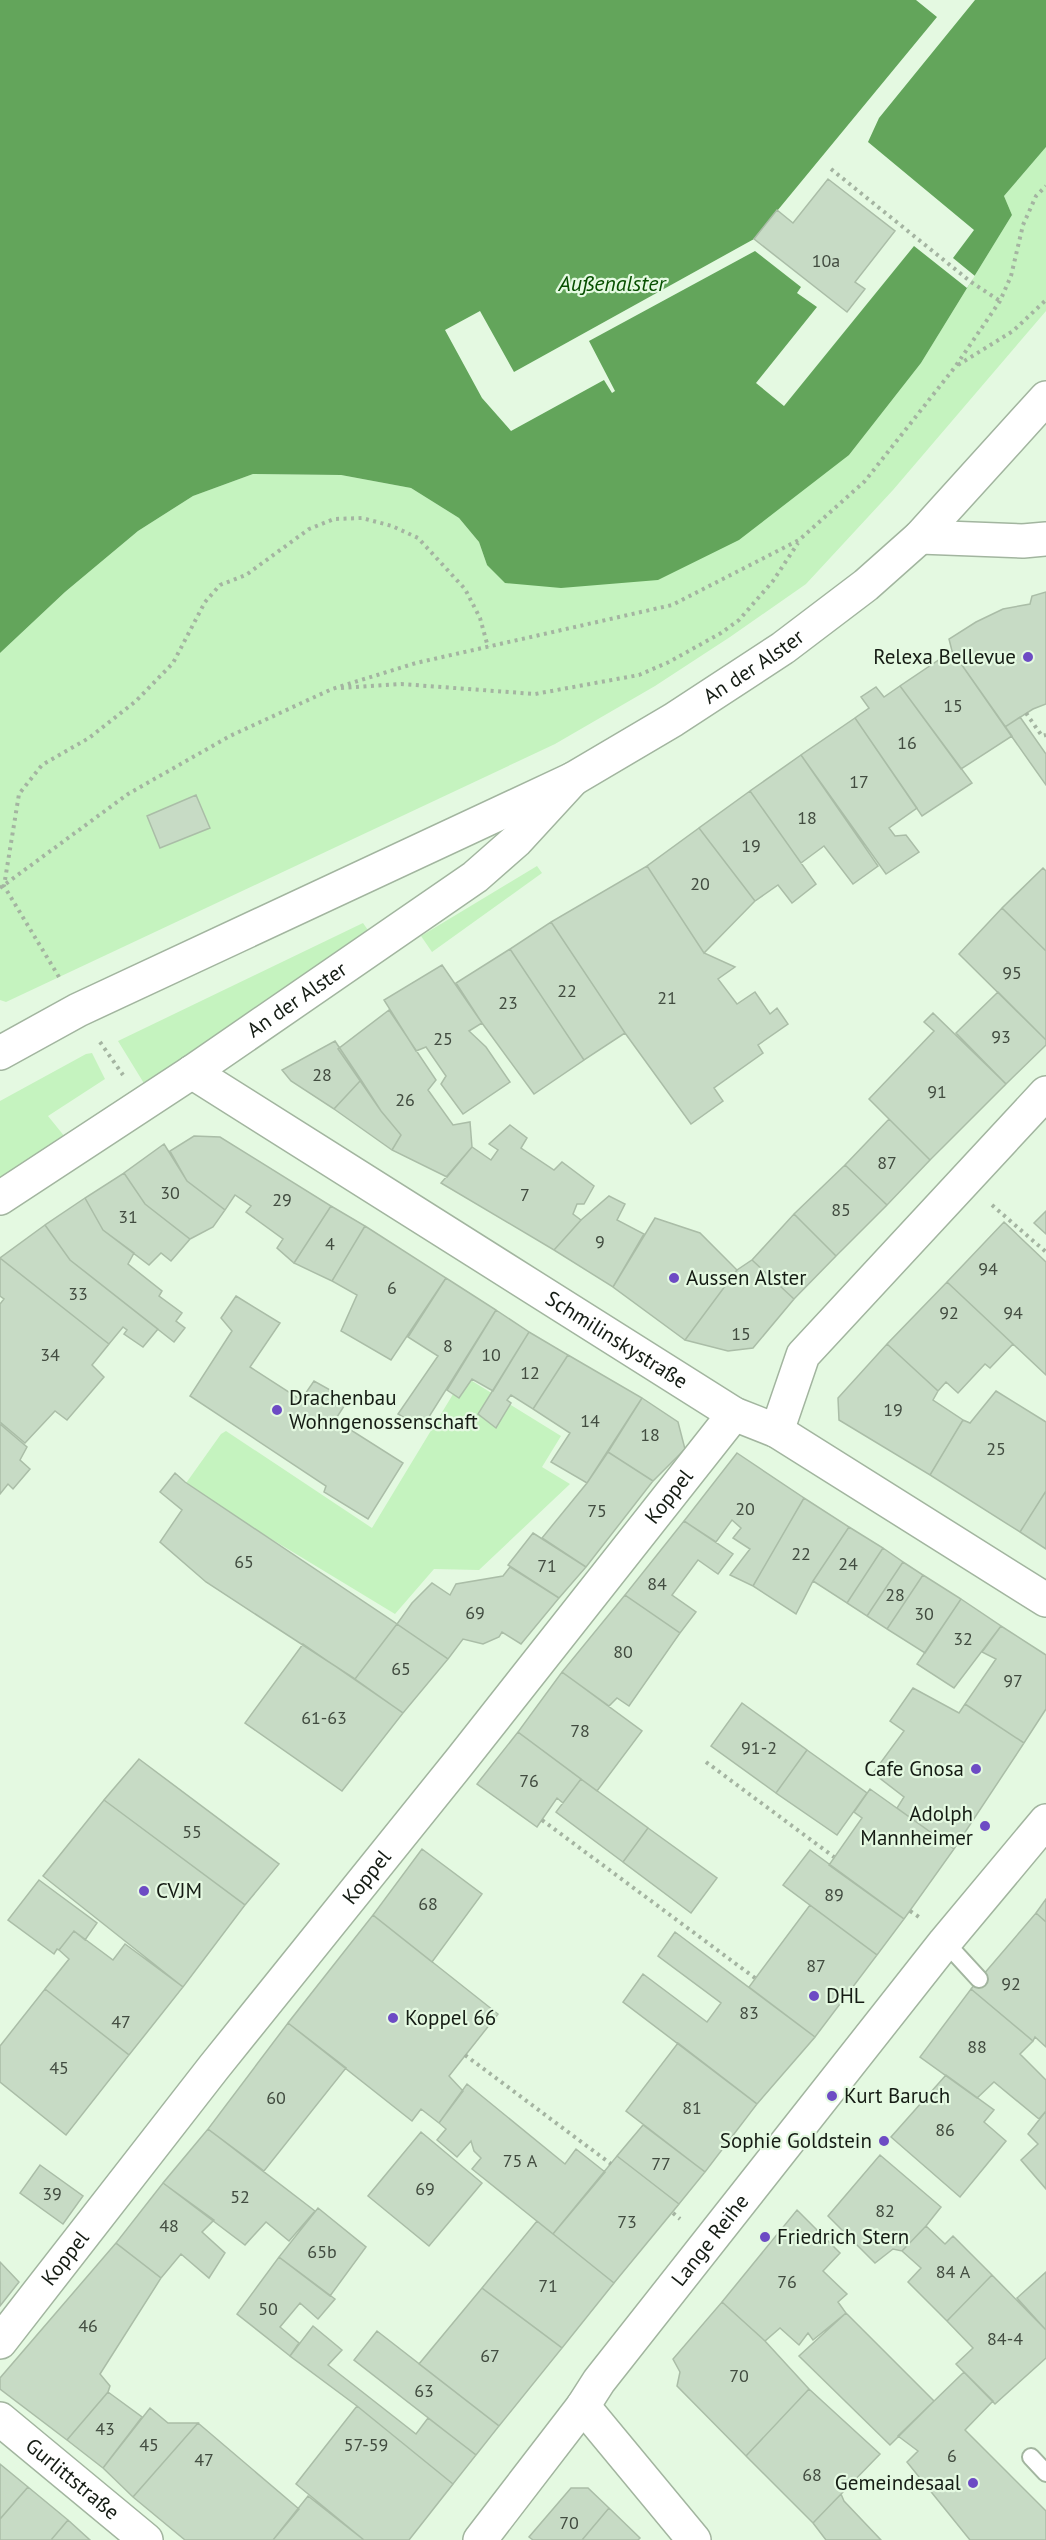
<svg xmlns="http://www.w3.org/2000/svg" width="1046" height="2540" font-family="'PT Sans',sans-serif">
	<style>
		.green { fill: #c5f3bf }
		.water { fill: #63a55b }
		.pier { fill: #e4f9e1 }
		.building { fill: #c7dbc5; stroke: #aabda7; stroke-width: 1.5 }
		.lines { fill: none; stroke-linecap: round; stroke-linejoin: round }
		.service-casing { stroke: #a2b59f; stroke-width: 20 }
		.minor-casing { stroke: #a2b59f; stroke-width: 36 }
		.tertiary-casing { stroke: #a2b59f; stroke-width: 36 }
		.primary-casing { stroke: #a2b59f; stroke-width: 36 }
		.path { stroke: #a4b4a1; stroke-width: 4; stroke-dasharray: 3 4.5; stroke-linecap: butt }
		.service { stroke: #fff; stroke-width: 16 }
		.minor { stroke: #fff; stroke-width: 33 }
		.tertiary { stroke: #fff; stroke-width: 33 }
		.primary { stroke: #fff; stroke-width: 33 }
		.poi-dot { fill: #6d4bc4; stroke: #e4f9e1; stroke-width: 2 }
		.labels { text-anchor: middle; stroke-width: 4.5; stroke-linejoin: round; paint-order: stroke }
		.number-label { font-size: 18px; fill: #424c40 }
		.poi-label { font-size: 21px; fill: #151c14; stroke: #e4f9e1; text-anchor: start }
		.street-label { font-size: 21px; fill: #151c14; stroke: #e4f9e1 }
		.water-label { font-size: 22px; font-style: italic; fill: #074f00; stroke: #e4f9e1 }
	</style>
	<rect width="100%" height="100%" fill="#e4f9e1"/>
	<!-- green -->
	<path class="green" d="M1046 147V311L893 490 806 584 730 637 655 686 555 744 6 1002 0 1000V653L65 592 138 531 193 496 253 474 341 475 411 488 459 518 479 542 487 565 849 455 921 363 1012 215 1004 196Z
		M537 866 542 873 432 952 421 936Z
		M363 923 370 933 145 1085 118 1041Z
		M92 1053 105 1079 48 1116 65 1137 0 1181V1101L86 1054Z
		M464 1376 561 1436 542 1467 570 1484 479 1570 434 1569 395 1614 184 1486 221 1434 226 1431 372 1528Z"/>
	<!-- water -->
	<path class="water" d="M0 0H1046V147L1004 196 1012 215 921 363 849 455 739 540 658 580 561 588 505 583 487 565 479 542 459 518 411 488 341 475 253 474 193 496 138 531 65 592 0 653Z"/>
	<!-- pier -->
	<path class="pier" d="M916 0H975L879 118 868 142 974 230 953 258 975 276 967 288 914 246 784 406 756 383 817 307 797 293 801 287 755 251 589 341 615 391 612 393 604 380 511 431 482 398 445 330 480 311 514 372 754 239 937 17Z"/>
	<!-- building -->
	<path class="building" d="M828 179 895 231 855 282 865 289 847 312 754 239 777 210 793 223Z
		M1046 592V704L1033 709 1005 727 952 651 949 639 976 622 1003 609 1030 604 1032 596Z
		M952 651 1012 736 961 769 900 686Z
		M900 686 972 783 922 816 855 718 869 708 861 697 876 687 884 697Z
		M1020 717 1046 754V785L1005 727Z
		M855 718 917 808 889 828 895 836 906 835 919 852 886 874 801 755Z
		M801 755 878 866 853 884 824 846 801 863 750 791Z
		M750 791 816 884 792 903 778 885 755 901 699 828Z
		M196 795 210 828 160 848 147 816Z
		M699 828 755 901 704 953 647 866Z
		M647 866 704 953 735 967 718 979 737 1004 755 992 770 1014 777 1008 788 1024 758 1045 763 1053 714 1088 723 1101 691 1124 625 1033 551 922Z
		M1043 868 1046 871V951L1002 908Z
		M1002 908 1046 951V1040L959 954Z
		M551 922 625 1033 584 1060 510 949Z
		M510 949 584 1060 534 1094 482 1023 456 983Z
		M442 965 482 1023 469 1031 486 1047 510 1082 463 1114 441 1084 446 1076 426 1047 416 1051 384 1000Z
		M998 992 1046 1040V1045L1006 1084 956 1033Z
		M389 1010 436 1080 428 1090 453 1125 470 1122 472 1147 447 1177 392 1150 401 1135 381 1111 338 1049Z
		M933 1013 1006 1084 930 1160 869 1099 934 1031 924 1022Z
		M335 1041 361 1080 334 1109 291 1081 282 1070Z
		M361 1080 381 1111 401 1135 392 1150 334 1109Z
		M889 1119 930 1160 887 1205 845 1165Z
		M510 1125 527 1138 521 1148 554 1170 562 1162 594 1186 584 1204H577L573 1214 581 1220 554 1250 441 1183 472 1147 491 1160 498 1150 489 1144Z
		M194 1136 220 1137 331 1206 294 1263 277 1248 283 1239 246 1212 251 1206 235 1195 225 1210 187 1181 170 1151Z
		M164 1144 187 1181 225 1210 213 1227 190 1239 145 1204 124 1173Z
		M845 1165 887 1205 836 1256 794 1214Z
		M124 1173 145 1204 190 1239 171 1261 161 1253 149 1265 103 1230 85 1198Z
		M609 1196 625 1204 617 1220 644 1234 613 1287 554 1250 581 1220Z
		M85 1198 103 1230 134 1253 128 1264 162 1291 159 1296 182 1313 176 1321 185 1328 174 1342 70 1260 45 1225Z
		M331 1206 365 1226 332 1281 294 1263Z
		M1046 1211V1234L1034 1223Z
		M794 1214 836 1256 794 1299 752 1260Z
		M655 1218 700 1233 737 1270 685 1340 613 1287Z
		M1004 1222 1046 1262V1375L947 1282Z
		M45 1225 70 1260 158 1329 143 1347 124 1334 127 1330 123 1327 109 1344 0 1258Z
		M365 1226 446 1278 391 1360 341 1331 357 1295 332 1281Z
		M0 1258 109 1344 92 1365 104 1377 67 1420 55 1411 25 1443 0 1422V1304L4 1299 0 1296Z
		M752 1260 794 1299 753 1348 728 1351 685 1340 737 1270Z
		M446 1278 496 1310 422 1428 398 1414 438 1356 408 1337Z
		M947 1282 1013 1344 990 1368 985 1364 958 1393 946 1382 938 1391 887 1344Z
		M236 1296 280 1323 250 1367 301 1400 314 1381 348 1400 335 1420 403 1463 368 1519 324 1492 326 1486 190 1396 232 1331 221 1318Z
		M496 1310 529 1332 493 1391 472 1379 459 1398 447 1390Z
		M529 1332 568 1355 533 1409 511 1395 507 1400 511 1403 496 1428 478 1414Z
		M887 1344 938 1391 933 1400 963 1420 930 1475 839 1420 838 1398Z
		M568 1355 642 1398 587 1483 551 1462 570 1433 533 1409Z
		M996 1391 1046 1422V1491L1020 1532 930 1475 963 1420 970 1423Z
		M642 1398 678 1422 685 1449 653 1481 608 1452Z
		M0 1424 27 1447 20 1460 30 1469 13 1489 8 1484 0 1494Z
		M608 1452 653 1481 586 1567 542 1538 587 1483Z
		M737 1453 804 1498 753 1586 730 1575 750 1549 733 1538 741 1528 732 1520 716 1542 684 1521Z
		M175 1473 185 1482 397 1624 355 1679 206 1582 160 1542 182 1510 160 1492Z
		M1046 1491V1549L1020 1532Z
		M804 1498 849 1527 813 1581 796 1614 753 1586Z
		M684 1521 733 1554 718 1574 698 1560 672 1595 696 1612 680 1633 625 1595Z
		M849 1527 883 1548 847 1603 813 1581Z
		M533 1533 586 1567 559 1598 508 1565Z
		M883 1548 903 1562 867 1616 847 1603Z
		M903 1562 923 1575 887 1629 867 1616Z
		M510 1567 559 1598 521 1644 502 1632 499 1637 483 1644 463 1639 448 1659 397 1624 412 1603 432 1583 450 1595 456 1584 503 1576Z
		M923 1575 961 1599 925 1653 887 1629Z
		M625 1595 680 1633 629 1706 617 1698 609 1706 562 1672Z
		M961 1599 1001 1626 954 1688 917 1664Z
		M397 1624 448 1659 403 1713 355 1679Z
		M1001 1626 1046 1655V1709L1024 1743 965 1704 996 1659 982 1652Z
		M303 1644 403 1713 342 1791 245 1723Z
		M562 1672 642 1731 597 1791 518 1732Z
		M913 1688 959 1713 965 1704 1024 1743 954 1849 897 1808 904 1797 873 1773 904 1731 890 1721Z
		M742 1703 807 1750 776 1793 711 1746Z
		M518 1732 581 1779 563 1803 557 1798 537 1827 477 1784Z
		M807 1750 867 1793 837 1835 776 1793Z
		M139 1759 279 1864 245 1905 104 1800Z
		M581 1779 648 1828 623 1862 556 1812Z
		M870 1789 954 1849 904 1919 829 1865 862 1818 854 1812Z
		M104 1800 245 1905 183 1987 43 1876Z
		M648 1828 717 1878 691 1913 623 1862Z
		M422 1849 482 1894 432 1962 373 1915Z
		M810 1850 904 1919 877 1955 783 1885Z
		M39 1880 97 1923 85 1940 74 1931 59 1950 57 1949 54 1954 8 1920Z
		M1046 1899V1922L1036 1913Z
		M810 1905 877 1955 815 2037 749 1987Z
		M1036 1913 1046 1922V2047L1035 2037 1033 2041 971 1989Z
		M373 1915 498 2014 449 2076 463 2091 439 2123 421 2109 412 2121 288 2023Z
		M74 1931 113 1960 125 1944 183 1987 129 2055 45 1989 69 1959 59 1950Z
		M675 1932 815 2037 757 2104 623 2002 643 1974 707 2022 721 2003 658 1956Z
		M45 1989 129 2055 66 2135 0 2082V2046Z
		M971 1989 1033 2041 1020 2054 1046 2080V2111L1039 2119 994 2082 977 2098 920 2057Z
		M288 2023 346 2068 264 2171 208 2129Z
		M678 2043 757 2104 705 2172 626 2111Z
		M946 2075 994 2110 984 2122 1006 2141 960 2197 891 2137Z
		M467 2084 565 2164 576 2149 605 2172 553 2234 472 2169 481 2158 474 2151 471 2141 457 2157 437 2140 446 2129 439 2123Z
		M1046 2111V2189L1021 2160 1038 2144 1028 2134Z
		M643 2125 705 2172 679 2204 617 2156Z
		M208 2129 315 2211 289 2241 266 2222 245 2245 163 2183Z
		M421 2132 482 2183 429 2246 368 2196Z
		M880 2155 941 2207 926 2226 902 2251 893 2249 875 2263 828 2216Z
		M617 2156 679 2204 614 2283 553 2234Z
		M40 2165 83 2196 63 2224 20 2193Z
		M163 2183 214 2220 202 2232 225 2253 209 2278 181 2254 161 2278 116 2243Z
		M318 2208 366 2247 330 2296 279 2257Z
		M797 2210 840 2253 823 2271 847 2294 838 2302 846 2313 813 2340 808 2333 799 2345 780 2328 765 2341 722 2302Z
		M537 2221 614 2283 562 2348 482 2288Z
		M926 2226 945 2244 953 2236 992 2275 947 2321 908 2282 921 2268 902 2251Z
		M116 2243 161 2278 100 2374 110 2386 108 2392 67 2440 0 2389V2378Z
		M279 2257 335 2299 318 2319 300 2303 280 2327 299 2343 290 2356 237 2314Z
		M0 2262 19 2282 0 2306Z
		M1046 2272V2330L1017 2298Z
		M992 2275 1046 2330V2358L995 2404 956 2364 973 2348 947 2321Z
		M482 2288 562 2348 499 2426 419 2364Z
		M722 2302 765 2341 809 2389 746 2456 677 2386 680 2372 673 2359Z
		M846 2313 934 2401 890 2445 799 2356Z
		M313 2326 342 2350 328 2365 416 2434 428 2418 476 2455 453 2484 357 2406 290 2356Z
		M377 2331 499 2426 476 2455 354 2360Z
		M964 2372 993 2401 965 2430 1046 2511V2540H970L907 2462 918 2451 898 2436Z
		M809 2389 880 2454 813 2523 746 2456Z
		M108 2392 142 2417 103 2468 67 2440Z
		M357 2406 453 2484 409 2540H364L296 2484Z
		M150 2408 168 2423H198L133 2497 103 2468Z
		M198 2423 299 2509 273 2540H185L133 2497Z
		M0 2464 28 2487 0 2519Z
		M28 2487 68 2520 51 2540H0V2519Z
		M571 2488H588L609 2508 582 2540H533L529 2537Z
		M841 2494 844 2501 881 2540H826L813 2523Z
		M308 2496 364 2540H273Z
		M609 2508 640 2538 638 2540H582Z
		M68 2520 90 2540H51Z"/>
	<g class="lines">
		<!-- service casing -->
		<g class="service-casing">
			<path id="service" d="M945 1942 979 1979
				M1031 2457 1046 2473"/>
		</g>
		<!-- minor casing -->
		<g class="minor-casing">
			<g id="minor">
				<path d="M920 537 1023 541 1046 539"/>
				<path id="s1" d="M192 1072 734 1414 777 1431 1046 1600"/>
				<path id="s2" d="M0 1198 192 1072 475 877 516 841 573 779"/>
				<path d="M777 1431 803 1355 1046 1093"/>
				<path id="s3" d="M0 2342 214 2067 461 1760 734 1414"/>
				<path d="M583 2406 694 2540"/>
				<path id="s4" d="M0 2419 146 2540"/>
			</g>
		</g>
		<!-- tertiary casing -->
		<g class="tertiary-casing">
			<g id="tertiary">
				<path id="s5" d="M480 2540 583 2406 599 2381 945 1942 1046 1821"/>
			</g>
		</g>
		<!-- primary casing -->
		<g class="primary-casing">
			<g id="primary">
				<path id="s6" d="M0 1053 78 1010 573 779 673 720 783 648 866 585 920 537 1046 398"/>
			</g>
		</g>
		<!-- path -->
		<path class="path" d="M831 169 971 282 1000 301
			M958 365 1013 331 1046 300
			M341 688 401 684 535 694 639 675 669 662 721 633 739 620 773 581 798 543
			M1026 713 1042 736 1046 735
			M0 888 128 794 230 736 332 689 416 663 672 605 799 540 865 481 955 367 1000 301 1011 276 1023 225 1036 196 1046 186
			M59 977 4 886 19 794 42 765 89 738 136 701 173 663 205 602 220 585 246 575 309 529 334 519 362 518 392 526 418 538 465 589 480 618 488 647
			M100 1042 123 1075
			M992 1205 1046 1252
			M706 1762 834 1857
			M542 1820 755 1978
			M910 1911 919 1917
			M465 2055 611 2164
			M673 2213 680 2219"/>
		<!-- service -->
		<use href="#service" class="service"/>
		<!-- minor -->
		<use href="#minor" class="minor"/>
		<!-- tertiary -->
		<use href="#tertiary" class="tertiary"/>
		<!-- primary -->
		<use href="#primary" class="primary"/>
	</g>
	<!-- markers -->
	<g class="poi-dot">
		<circle cx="1028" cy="657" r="6"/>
		<circle cx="674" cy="1278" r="6"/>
		<circle cx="277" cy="1410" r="6"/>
		<circle cx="976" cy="1769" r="6"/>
		<circle cx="985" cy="1826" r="6"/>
		<circle cx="144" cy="1891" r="6"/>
		<circle cx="814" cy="1996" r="6"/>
		<circle cx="393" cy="2018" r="6"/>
		<circle cx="832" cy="2096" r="6"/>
		<circle cx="884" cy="2141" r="6"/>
		<circle cx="765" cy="2237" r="6"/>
		<circle cx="973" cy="2483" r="6"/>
	</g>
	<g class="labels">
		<!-- number labels -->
		<g class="number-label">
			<text x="826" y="267">10a</text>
			<text x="953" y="712">15</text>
			<text x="907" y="749">16</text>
			<text x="859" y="788">17</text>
			<text x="807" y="824">18</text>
			<text x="751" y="852">19</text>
			<text x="700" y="890">20</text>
			<text x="1012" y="979">95</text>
			<text x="567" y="997">22</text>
			<text x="667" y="1004">21</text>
			<text x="508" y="1009">23</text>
			<text x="1001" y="1043">93</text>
			<text x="443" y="1045">25</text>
			<text x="322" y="1081">28</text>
			<text x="937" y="1098">91</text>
			<text x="405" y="1106">26</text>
			<text x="887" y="1169">87</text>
			<text x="170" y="1199">30</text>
			<text x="525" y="1201">7</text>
			<text x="282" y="1206">29</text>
			<text x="841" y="1216">85</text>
			<text x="128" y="1223">31</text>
			<text x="600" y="1248">9</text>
			<text x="330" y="1250">4</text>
			<text x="988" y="1275">94</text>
			<text x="392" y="1294">6</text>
			<text x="78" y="1300">33</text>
			<text x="949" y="1319">92</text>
			<text x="1013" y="1319">94</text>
			<text x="741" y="1340">15</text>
			<text x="448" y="1352">8</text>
			<text x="50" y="1361">34</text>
			<text x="491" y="1361">10</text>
			<text x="530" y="1379">12</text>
			<text x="893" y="1416">19</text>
			<text x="590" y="1427">14</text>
			<text x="650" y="1441">18</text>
			<text x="996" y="1455">25</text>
			<text x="745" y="1515">20</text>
			<text x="597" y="1517">75</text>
			<text x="801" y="1560">22</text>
			<text x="244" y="1568">65</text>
			<text x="848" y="1570">24</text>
			<text x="547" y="1572">71</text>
			<text x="657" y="1590">84</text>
			<text x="895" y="1601">28</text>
			<text x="475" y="1619">69</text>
			<text x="924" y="1620">30</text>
			<text x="963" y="1645">32</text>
			<text x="623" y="1658">80</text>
			<text x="401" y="1675">65</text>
			<text x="1013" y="1687">97</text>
			<text x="324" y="1724">61-63</text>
			<text x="580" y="1737">78</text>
			<text x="759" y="1754">91-2</text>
			<text x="529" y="1787">76</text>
			<text x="192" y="1838">55</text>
			<text x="834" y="1901">89</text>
			<text x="428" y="1910">68</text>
			<text x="816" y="1972">87</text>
			<text x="1011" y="1990">92</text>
			<text x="749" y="2019">83</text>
			<text x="121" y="2028">47</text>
			<text x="977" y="2053">88</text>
			<text x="59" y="2074">45</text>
			<text x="276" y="2104">60</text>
			<text x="692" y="2114">81</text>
			<text x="945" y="2136">86</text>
			<text x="520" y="2167">75 A</text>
			<text x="661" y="2170">77</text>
			<text x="425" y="2195">69</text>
			<text x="52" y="2200">39</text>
			<text x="240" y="2203">52</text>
			<text x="885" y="2217">82</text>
			<text x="627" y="2228">73</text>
			<text x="169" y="2232">48</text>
			<text x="322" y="2258">65b</text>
			<text x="953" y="2278">84 A</text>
			<text x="787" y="2288">76</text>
			<text x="548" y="2292">71</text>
			<text x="268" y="2315">50</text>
			<text x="88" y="2332">46</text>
			<text x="1005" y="2345">84-4</text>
			<text x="490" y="2362">67</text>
			<text x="739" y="2382">70</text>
			<text x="424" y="2397">63</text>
			<text x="105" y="2435">43</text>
			<text x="149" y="2451">45</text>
			<text x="366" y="2451">57-59</text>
			<text x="952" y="2462">6</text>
			<text x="204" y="2466">47</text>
			<text x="812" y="2481">68</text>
			<text x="569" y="2529">70</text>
		</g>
		<!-- poi labels -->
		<g class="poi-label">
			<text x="1016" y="664" text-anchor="end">Relexa Bellevue</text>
			<text x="686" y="1285">Aussen Alster</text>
			<text x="289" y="1405">Drachenbau<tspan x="289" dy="24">Wohngenossenschaft</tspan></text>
			<text x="964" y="1776" text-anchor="end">Cafe Gnosa</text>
			<text x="973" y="1821" text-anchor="end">Adolph<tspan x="973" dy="24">Mannheimer</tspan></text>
			<text x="156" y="1898">CVJM</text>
			<text x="826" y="2003">DHL</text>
			<text x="405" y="2025">Koppel 66</text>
			<text x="844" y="2103">Kurt Baruch</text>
			<text x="872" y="2148" text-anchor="end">Sophie Goldstein</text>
			<text x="777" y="2244">Friedrich Stern</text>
			<text x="961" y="2490" text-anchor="end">Gemeindesaal</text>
		</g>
		<!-- street labels -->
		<g class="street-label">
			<text dy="7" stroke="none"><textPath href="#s6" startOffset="848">An der Alster</textPath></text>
			<text dy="7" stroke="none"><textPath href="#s2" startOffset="357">An der Alster</textPath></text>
			<text dy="7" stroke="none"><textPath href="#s1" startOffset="502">Schmilinskystraße</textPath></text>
			<text dy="7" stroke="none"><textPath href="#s3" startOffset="1078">Koppel</textPath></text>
			<text dy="7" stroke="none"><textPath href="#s3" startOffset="592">Koppel</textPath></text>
			<text dy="7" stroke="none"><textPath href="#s5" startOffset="378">Lange Reihe</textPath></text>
			<text dy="7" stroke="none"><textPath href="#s3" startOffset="106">Koppel</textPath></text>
			<text dy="7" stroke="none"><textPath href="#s4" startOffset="94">Gurlittstraße</textPath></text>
		</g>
		<!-- water labels -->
		<g class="water-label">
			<text x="612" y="291">Außenalster</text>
		</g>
	</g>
</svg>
